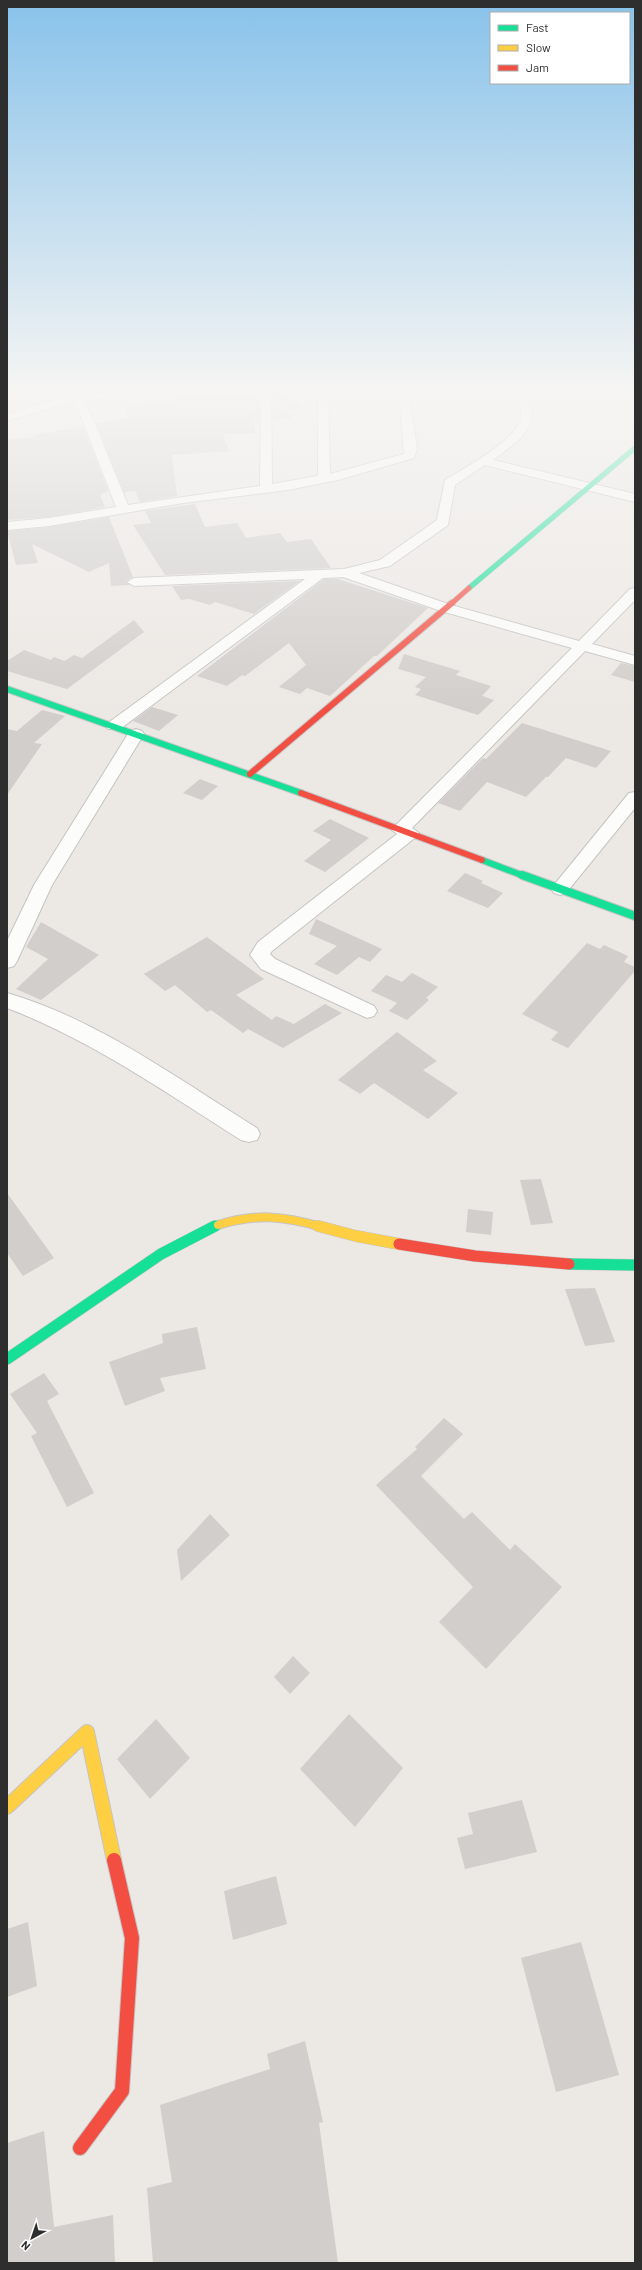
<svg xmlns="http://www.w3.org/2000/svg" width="642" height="2270" font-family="Barlow,sans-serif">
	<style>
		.building { fill: #d1cecb }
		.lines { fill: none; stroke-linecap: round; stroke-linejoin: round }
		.street-casing { stroke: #c5c4c5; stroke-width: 2 }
		.fast-far3-casing { stroke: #c5c4c5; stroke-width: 6 }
		.fast-far2-casing { stroke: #c5c4c5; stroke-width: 8 }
		.fast-far1-casing { stroke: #c5c4c5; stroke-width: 10 }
		.fast-casing { stroke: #c5c4c5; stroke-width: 12 }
		.slow-far2-casing { stroke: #c5c4c5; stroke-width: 10 }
		.slow-far1-casing { stroke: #c5c4c5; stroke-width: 12 }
		.slow-casing { stroke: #c5c4c5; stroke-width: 16 }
		.jam-far3-casing { stroke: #c5c4c5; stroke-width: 6 }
		.jam-far2-casing { stroke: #c5c4c5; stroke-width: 8 }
		.jam-far1-casing { stroke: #c5c4c5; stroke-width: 12 }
		.jam-casing { stroke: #c5c4c5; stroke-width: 16 }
		.street { fill: #fcfcfb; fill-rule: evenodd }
		.fast-far3 { stroke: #16e098; stroke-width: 5 }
		.fast-far2 { stroke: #16e098; stroke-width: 6 }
		.fast-far1 { stroke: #16e098; stroke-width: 8 }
		.fast { stroke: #16e098; stroke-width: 11 }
		.slow-far2 { stroke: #ffcf43; stroke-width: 8 }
		.slow-far1 { stroke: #ffcf43; stroke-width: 11 }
		.slow { stroke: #ffcf43; stroke-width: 14 }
		.jam-far3 { stroke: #f24e42; stroke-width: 5 }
		.jam-far2 { stroke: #f24e42; stroke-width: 6 }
		.jam-far1 { stroke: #f24e42; stroke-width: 11 }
		.jam { stroke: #f24e42; stroke-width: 14 }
	</style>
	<rect width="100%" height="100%" fill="#ece8e4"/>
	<!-- building -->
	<path class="building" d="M177 393H258L259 395V421L254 422 255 434H223L229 451 172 455 177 496 140 502 135 491 124 492 96 423 127 418 126 406 147 405 148 401H175Z
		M284 393 304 408 286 410 292 418 273 420V394Z
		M83 426 108 491 100 495 105 507 49 517 7 520V440L35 437 33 435Z
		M195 504 205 527 237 523 246 538 280 533 287 542 311 539 331 568 165 575 133 525 151 523 145 511Z
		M109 517 133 577 126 581 130 585 111 586 109 563 89 572 32 544 38 563 16 565 7 531 49 527Z
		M324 579H338L428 608 377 656H374L330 696 307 688 300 694 279 687 306 665 289 643 245 676 242 675 227 686 197 676Z
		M300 581 254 614 215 602 210 605 189 599 181 600 172 586Z
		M134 620 144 632 67 689 7 671V661L24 650 51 660 54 657 64 661 74 655 82 658Z
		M404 654 460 671 456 675 491 686 482 696 494 700 478 715 415 695 421 689 415 687 426 677 398 669Z
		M621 663 635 666V682L611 675Z
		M152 707 178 715 159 731 133 721Z
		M42 710 65 716 34 743 42 744 7 795V729L17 731Z
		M522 723 611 751 596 768 566 758 548 777H546L526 797 487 782 460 811 438 803 483 758 486 759Z
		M200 779 218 786 202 800 183 793Z
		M330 819 369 838 325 872 304 861 331 840 313 831Z
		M465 873 483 881 481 883 503 893 488 908 447 891Z
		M316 919 382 949 370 962 359 957 337 975 314 964 337 946 309 934Z
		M41 922 99 955 41 1000 16 989 48 959 26 947Z
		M207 937 264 979 236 995 272 1020 276 1016 294 1024 325 1004 342 1013 283 1048 248 1029 243 1033 211 1010 207 1012 175 985 165 991 144 974Z
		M587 943 600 949 604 945 628 956 624 962 635 967V971L568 1048 551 1040 558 1032 522 1014Z
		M412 973 438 987 426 998 429 1000 407 1020 389 1011 397 1003 371 991 386 975 402 982Z
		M397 1032 437 1061 423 1070 458 1093 428 1119 374 1083 360 1094 338 1080Z
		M541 1179 553 1223 531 1225 520 1180Z
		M7 1193 54 1258 23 1276 7 1253Z
		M468 1209 493 1212 491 1235 466 1232Z
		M595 1288 615 1342 585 1346 565 1289Z
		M197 1327 206 1369 160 1378 165 1391 125 1406 109 1362 163 1343 162 1334Z
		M44 1373 59 1394 47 1401 94 1493 67 1507 31 1436 37 1433 10 1394Z
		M444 1418 463 1434 421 1476 464 1519 472 1512 510 1550 515 1544 562 1587 486 1669 439 1622 473 1587 376 1485 417 1449 415 1447Z
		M210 1514 230 1535 181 1581 177 1550Z
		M293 1656 310 1673 290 1694 274 1677Z
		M349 1714 403 1768 355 1827 300 1769Z
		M156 1719 190 1758 150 1799 117 1759Z
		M522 1800 537 1852 465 1869 457 1838 473 1834 468 1813Z
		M276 1876 287 1924 233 1940 224 1891Z
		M28 1922 37 1986 7 1997V1929Z
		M581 1942 619 2075 556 2092 521 1958Z
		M305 2041 323 2122 319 2123 338 2263H153L147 2188 172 2182 160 2105 270 2069 267 2054Z
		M44 2131 54 2227 113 2215 115 2263H7V2143Z"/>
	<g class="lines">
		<!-- street casing -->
		<g class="street-casing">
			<path id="street" d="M72 393H125L120 396 85 400 128 505 260 486 261 393H271L272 484 318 476V393H328L330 474 404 454 399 393H409L417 449 414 458 338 480 288 490 183 503 49 526 7 530V522L49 518 116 507 75 401 7 421V414L72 395Z
				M513 393H523C527 399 532 406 532 413 534 433 506 450 493 460L635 494V502L485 465 455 485 448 525 390 566 359 573 451 605 579 641 630 589 635 588V600L592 644 635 656V665L585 651 412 828 419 833 416 837 272 951 270 954 275 959 374 1006 377 1011 374 1016 367 1018 261 969 250 955 258 942 397 834 392 830 395 826 572 648 441 611 343 577 323 578 120 729H108L106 726 108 723 305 579 134 586 127 582 134 578 344 569 380 560 437 520 445 480C464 468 519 440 521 416 522 408 515 400 513 393Z
				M136 729 142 731 144 734 52 885 17 961 14 966 7 968V941L34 885 128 734 130 731Z
				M635 792V808L566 893 560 895 554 893 551 889 554 885 629 793Z
				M7 993C97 1019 178 1079 257 1128L260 1134 257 1140 249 1142 241 1140C165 1092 91 1040 7 1008Z"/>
		</g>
		<!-- fast-far3 casing -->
		<g class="fast-far3-casing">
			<path id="fast-far3" d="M469 588 635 448"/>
		</g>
		<!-- fast-far2 casing -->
		<g class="fast-far2-casing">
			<path id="fast-far2" d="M7 689 301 793
				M482 860 524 876"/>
		</g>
		<!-- fast-far1 casing -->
		<g class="fast-far1-casing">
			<path id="fast-far1" d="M522 875 635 916
				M213 1227 218 1225"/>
		</g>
		<!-- fast casing -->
		<g class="fast-casing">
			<path id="fast" d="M569 1264 635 1265
				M7 1359 161 1254 215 1226"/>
		</g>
		<!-- slow-far2 casing -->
		<g class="slow-far2-casing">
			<path id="slow-far2" d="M218 1225C257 1213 283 1216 322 1227"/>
		</g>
		<!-- slow-far1 casing -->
		<g class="slow-far1-casing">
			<path id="slow-far1" d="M318 1226 356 1236 399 1244"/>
		</g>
		<!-- slow casing -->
		<g class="slow-casing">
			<path id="slow" d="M7 1807 87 1732 114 1860"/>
		</g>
		<!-- jam-far3 casing -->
		<g class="jam-far3-casing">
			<path id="jam-far3" d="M451 604 469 588"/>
		</g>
		<!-- jam-far2 casing -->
		<g class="jam-far2-casing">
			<path id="jam-far2" d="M250 774 452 603
				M301 793 482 860"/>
		</g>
		<!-- jam-far1 casing -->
		<g class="jam-far1-casing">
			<path id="jam-far1" d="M399 1244 475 1256 569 1264"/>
		</g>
		<!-- jam casing -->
		<g class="jam-casing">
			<path id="jam" d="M80 2148 122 2091 132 1938 114 1860"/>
		</g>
		<!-- street -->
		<use href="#street" class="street"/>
		<!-- fast-far3 -->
		<use href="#fast-far3" class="fast-far3"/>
		<!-- fast-far2 -->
		<use href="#fast-far2" class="fast-far2"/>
		<!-- fast-far1 -->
		<use href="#fast-far1" class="fast-far1"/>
		<!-- fast -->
		<use href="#fast" class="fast"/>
		<!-- slow-far2 -->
		<use href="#slow-far2" class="slow-far2"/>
		<!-- slow-far1 -->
		<use href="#slow-far1" class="slow-far1"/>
		<!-- slow -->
		<use href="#slow" class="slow"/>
		<!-- jam-far3 -->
		<use href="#jam-far3" class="jam-far3"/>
		<!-- jam-far2 -->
		<use href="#jam-far2" class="jam-far2"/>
		<!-- jam-far1 -->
		<use href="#jam-far1" class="jam-far1"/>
		<!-- jam -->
		<use href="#jam" class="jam"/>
	</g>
	<!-- sky -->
	<linearGradient id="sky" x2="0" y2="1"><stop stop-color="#88c2ea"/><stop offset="0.55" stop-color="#f6f5f3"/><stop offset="1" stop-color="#f6f5f3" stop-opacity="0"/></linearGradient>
	<rect width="642" height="711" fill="url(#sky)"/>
	<!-- border -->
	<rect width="642" height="2270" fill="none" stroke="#2e2e2e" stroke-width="16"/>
	<!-- legend -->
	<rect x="490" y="12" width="140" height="72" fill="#ffffff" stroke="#ababab"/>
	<rect x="498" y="25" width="20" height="6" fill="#16e098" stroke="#ababab"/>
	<text x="526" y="32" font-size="12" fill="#2e2e2e">Fast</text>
	<rect x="498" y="45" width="20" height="6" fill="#ffcf43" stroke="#ababab"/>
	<text x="526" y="52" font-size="12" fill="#2e2e2e">Slow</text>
	<rect x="498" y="65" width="20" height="6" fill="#f24e42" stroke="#ababab"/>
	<text x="526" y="72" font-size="12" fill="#2e2e2e">Jam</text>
	<!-- north arrow -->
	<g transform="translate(32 2238) rotate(220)" stroke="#ffffff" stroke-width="3" paint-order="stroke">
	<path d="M0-3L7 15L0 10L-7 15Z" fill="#2e2e2e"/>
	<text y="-6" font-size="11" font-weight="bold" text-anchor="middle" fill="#2e2e2e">N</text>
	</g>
</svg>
